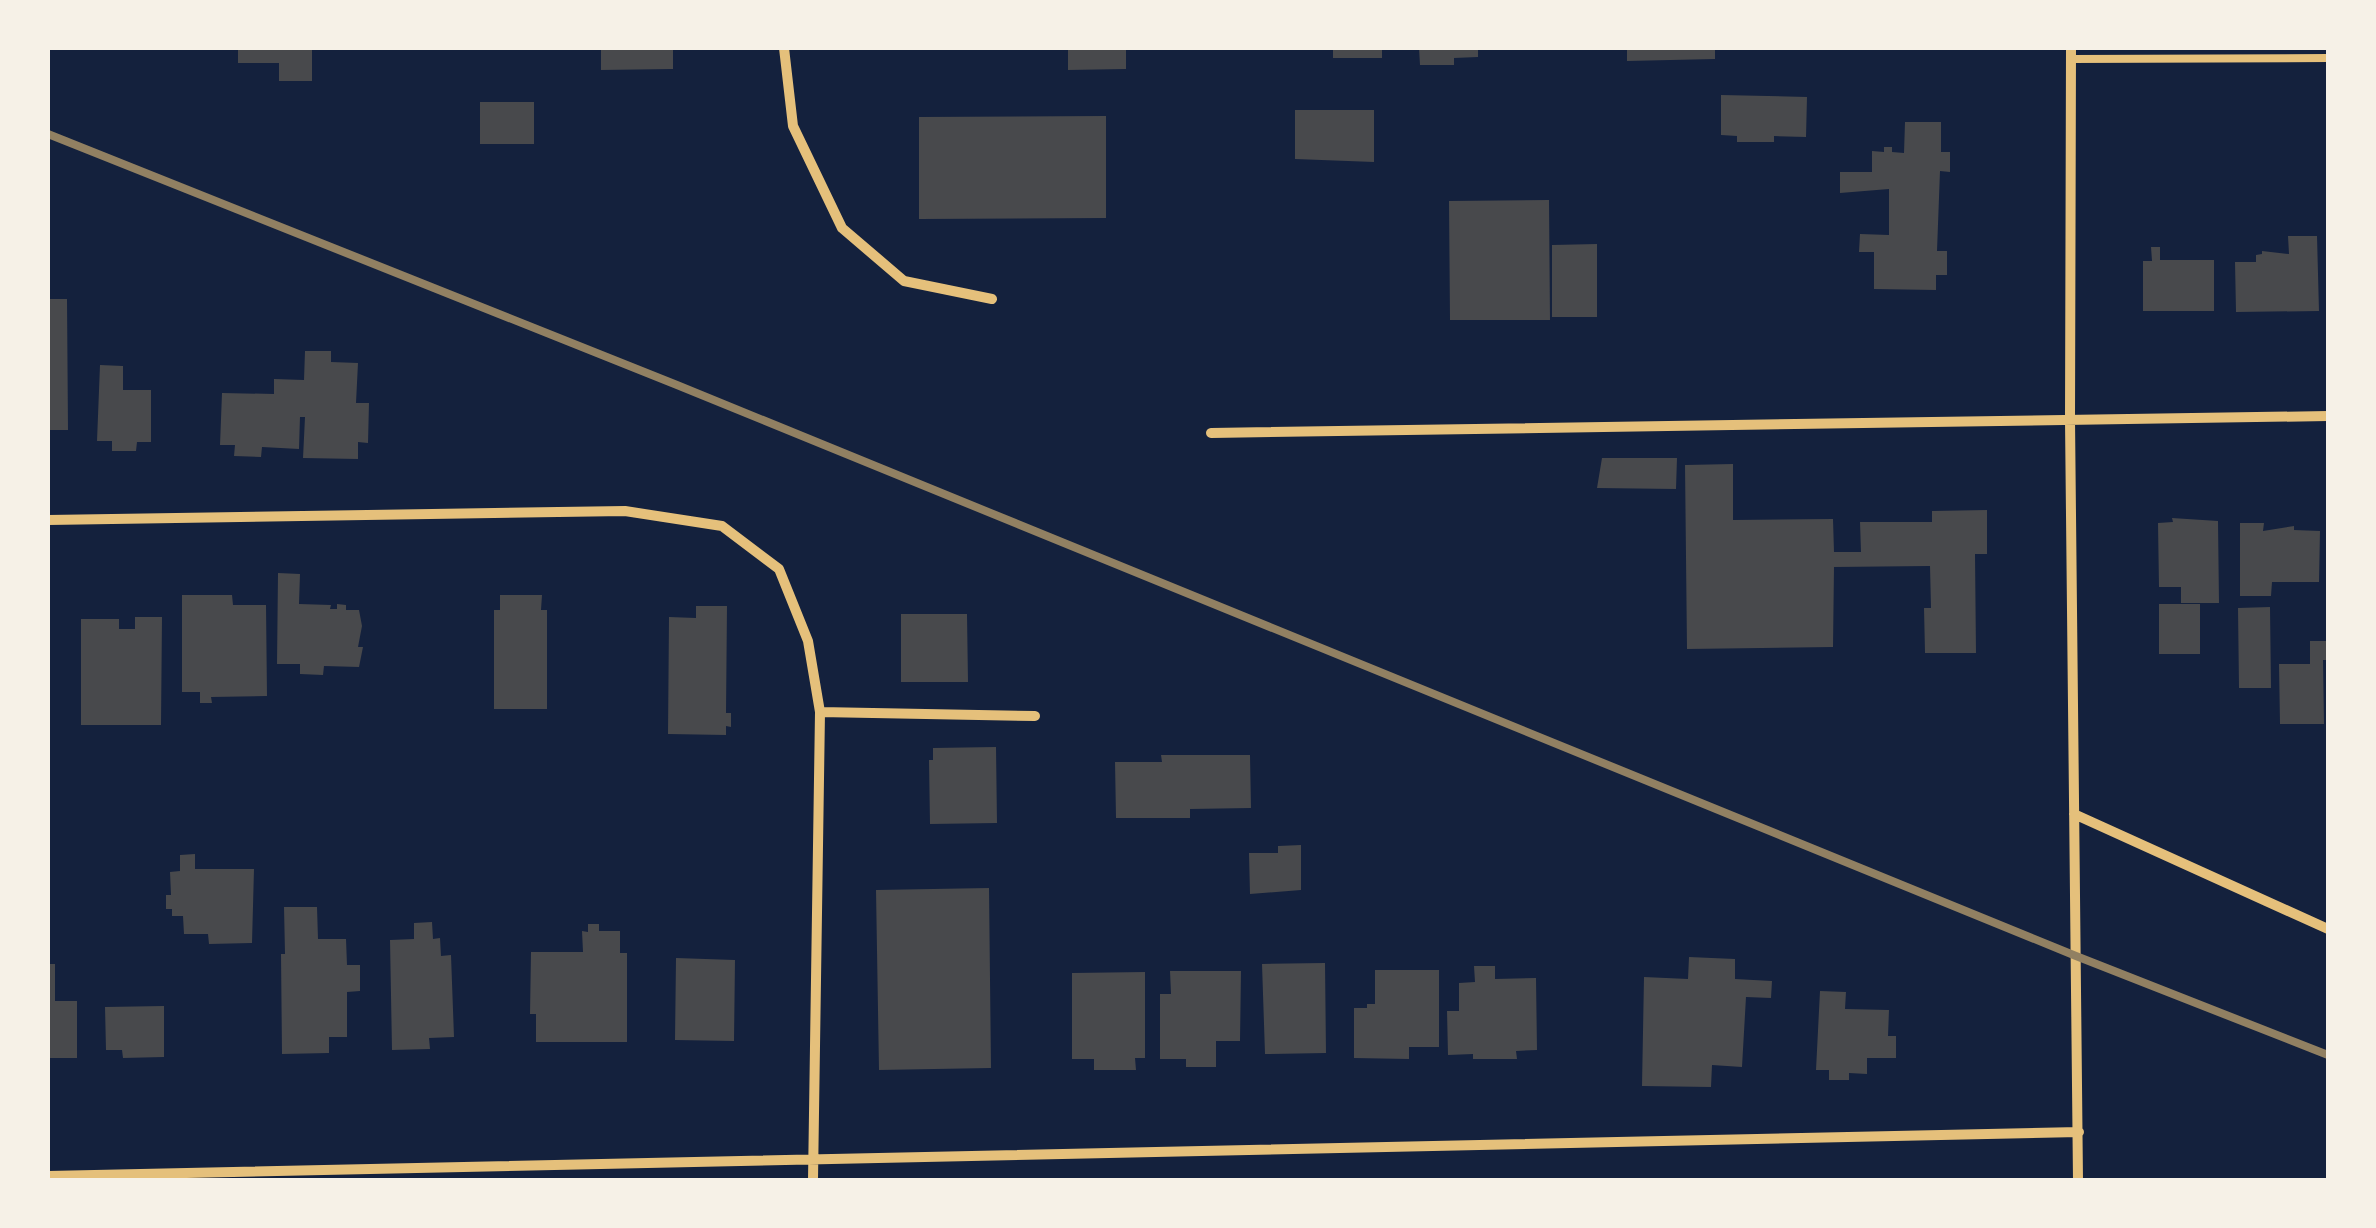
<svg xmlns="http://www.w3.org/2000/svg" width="2376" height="1228" font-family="'Times New Roman',serif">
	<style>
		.building { fill: #48494c }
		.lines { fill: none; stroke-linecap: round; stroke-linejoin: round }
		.service { stroke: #e5c07b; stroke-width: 8 }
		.minor { stroke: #e5c07b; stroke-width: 10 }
		.rail { stroke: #918062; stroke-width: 8 }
	</style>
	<rect width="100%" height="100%" fill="#14213d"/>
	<!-- building -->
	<path class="building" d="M238 48H312V81H279V63H238Z
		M601 48H673V69L601 70Z
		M1068 48H1126V69L1068 70Z
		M1333 48H1382V58H1333Z
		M1419 48H1478V57L1454 58V65H1420Z
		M1627 48H1715V59L1627 61Z
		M1721 95 1807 97 1806 137 1774 136V142H1737V136L1721 135Z
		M480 102H534V144H480Z
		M1295 110H1374V162L1295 159Z
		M1106 116V218L919 219V117Z
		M1905 122H1941V152H1950V172L1940 171 1937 251H1947V275H1936V290L1874 289V252H1859L1860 234 1889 235V189L1840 193V172H1872V151L1884 152V147H1892V152L1904 153Z
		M1549 200 1550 320H1450L1449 201Z
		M2288 236H2317L2319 311 2236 312 2235 262H2256V255L2262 254V251L2289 254Z
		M1597 244V317H1552V245Z
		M2151 247H2160V260H2214V311H2143V261H2152Z
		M48 299H67L68 430H48Z
		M305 351H331V362L358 363 356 403H369L368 443 358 442V459L303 458 305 417H300L299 449 262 447 261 457 234 456 235 445H220L222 393 274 394V379L304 380Z
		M100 365 123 366V390H151V442H137L136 451H112V441H97Z
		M1602 458H1677L1676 489 1597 488Z
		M1733 464V520L1833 519 1834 552H1861L1860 522H1932V511L1987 510V554H1975L1976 653H1925L1924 608H1931L1930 566 1834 567 1833 647 1687 649 1685 465Z
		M2172 518 2218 521 2219 603H2181V587H2159L2158 523 2173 522Z
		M2240 523H2264L2263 531 2294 526V530L2320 531 2319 582H2272L2271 596H2240Z
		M278 573 300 574 299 604 331 605 330 609H337V604L346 605V610H359L362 626 358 647H363L359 667 324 666 323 675 300 674V664H277Z
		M182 595H232L233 605H266L267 696 211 697 212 703H200V692H182Z
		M500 595H542L541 610H547V709H494V610H500Z
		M2159 604H2200V654H2159Z
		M696 606H727L726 713H731V727L726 726V735L668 734 669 617 696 618Z
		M2270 607 2271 688H2239L2238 608Z
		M901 614H967L968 682H901Z
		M135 617H162L161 725H81V619H119V629H135Z
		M2310 641H2328V660H2323L2324 724H2280L2279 664H2310Z
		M996 747 997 823 930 824 929 760H933V748Z
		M1161 755H1250L1251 808 1190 809V818H1116L1115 762H1162Z
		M1301 845V890L1250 894 1249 853H1278V846Z
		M195 854V869H254L252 943 209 944 208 934H184L183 916H172V909H166V895H171L170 872 180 871V855Z
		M989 888 991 1068 879 1070 876 890Z
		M284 907H317L318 939H346L347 965H360V991L347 992V1037H329V1053L282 1054 281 954H285Z
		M432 922 433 939 440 938 441 956 451 955 454 1037 429 1038 430 1049 392 1050 390 940 414 939V923Z
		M588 924H599V931H620V953H627V1042H536V1014H530L531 952H583L582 931 588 932Z
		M1689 957 1735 959V979L1772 981 1771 998 1746 997 1742 1067 1712 1065 1711 1087 1642 1086 1644 977 1688 979Z
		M676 958 735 960 734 1041 675 1040Z
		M1325 963 1326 1053 1265 1054 1262 964Z
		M48 964H55V1001H77V1058H48Z
		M1474 966H1495V979L1536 978 1537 1050 1516 1051 1517 1059H1473V1054L1448 1055 1447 1011H1459V983L1475 982Z
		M1375 970H1439V1047H1409V1059L1354 1058V1008H1367V1004H1375Z
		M1170 971H1241L1240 1041H1216V1067H1186V1059H1160V994H1171Z
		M1145 972V1058H1135L1136 1070H1094V1059H1072V973Z
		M1820 991 1846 992 1845 1009 1889 1010 1888 1036H1896V1058H1867V1074L1849 1073V1080H1829V1070H1816Z
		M164 1006V1057L123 1058 122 1050H106L105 1007Z"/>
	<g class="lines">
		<!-- service -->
		<path class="service" d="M2071 59 2328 58"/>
		<!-- minor -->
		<path class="minor" d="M784 48 793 126 842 228 904 281 992 299
			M2071 48 2070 420 2078 1180
			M1211 433 2328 416
			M48 520 625 511 722 526 779 569 808 641 820 712 813 1180
			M820 712 1035 716
			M2074 814 2328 929
			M48 1176 2079 1132"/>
		<!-- rail -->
		<path class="rail" d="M48 134 677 385 2076 956 2328 1055"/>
	</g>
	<!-- border -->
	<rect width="2376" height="1228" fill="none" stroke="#f6f1e7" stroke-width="100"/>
</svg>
